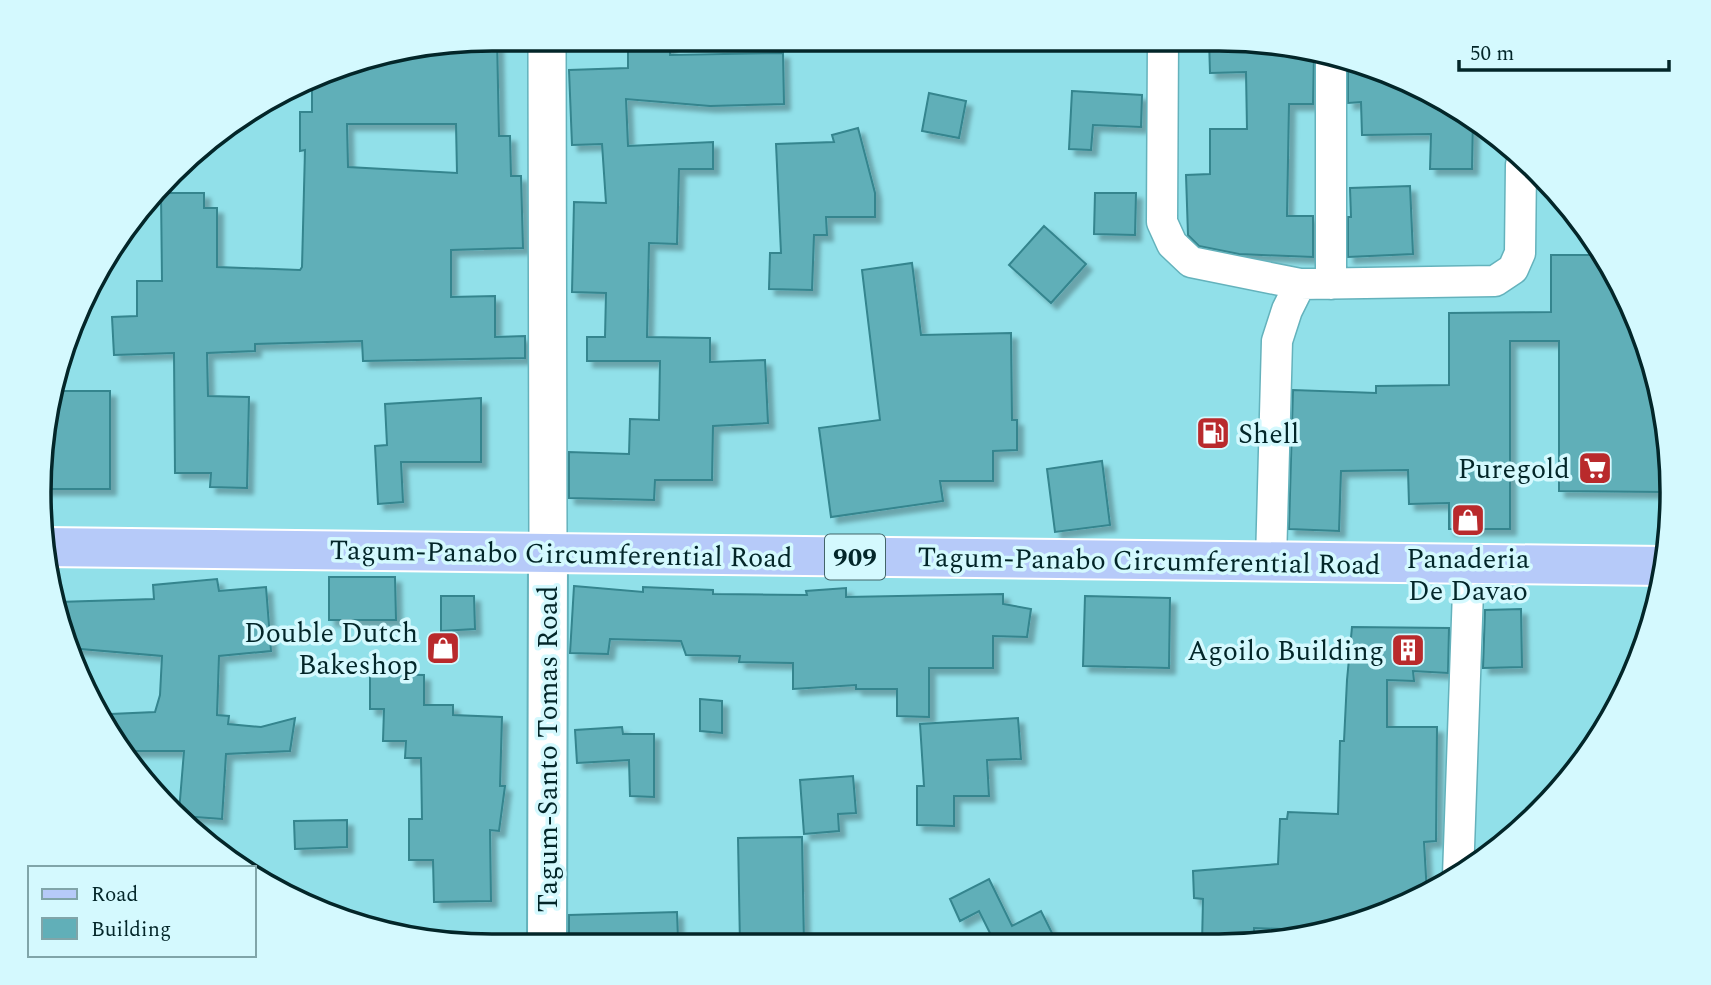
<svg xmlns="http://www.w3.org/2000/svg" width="1711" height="985" font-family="Spectral,serif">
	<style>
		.building { fill: #61afb8; stroke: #34858e; stroke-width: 2; fill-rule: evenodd; filter: url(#shadow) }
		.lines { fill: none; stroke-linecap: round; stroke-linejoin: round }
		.minor-casing { stroke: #64b2bc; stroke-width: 33 }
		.tertiary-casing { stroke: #64b2bc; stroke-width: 40 }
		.secondary-casing { stroke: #64b2bc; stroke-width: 42 }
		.primary-casing { stroke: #fff; stroke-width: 42 }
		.minor { stroke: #fff; stroke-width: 30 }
		.tertiary { stroke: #fff; stroke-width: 37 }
		.secondary { stroke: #fff; stroke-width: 38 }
		.primary { stroke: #b6caf9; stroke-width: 38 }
		.labels { text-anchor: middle; stroke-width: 7; stroke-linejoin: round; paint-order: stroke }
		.shield { fill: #d4f9fe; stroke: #426569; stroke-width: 2 }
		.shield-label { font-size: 26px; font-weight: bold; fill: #032629 }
		.poi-label { font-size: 28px; fill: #032629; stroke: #d4f9fe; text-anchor: end }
		.street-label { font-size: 28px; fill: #032629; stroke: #d4f9fe }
		.rim { fill: none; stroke: #032629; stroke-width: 3.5 }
	</style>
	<defs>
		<filter id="shadow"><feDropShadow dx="6" dy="6" stdDeviation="2" flood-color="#0004"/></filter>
	</defs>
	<rect width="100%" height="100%" fill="#91e0e9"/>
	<!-- building -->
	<path class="building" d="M497 38 499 136H510L511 176H521L523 248 451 250V297L495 296V337L525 336V358L363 361 362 341 255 344V351L207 353 208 396 249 397 247 488 210 487 211 473H175L174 353 114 355 112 317 137 316V281H162L161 193H204V208H217V267L300 270 302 267 305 150 300 151V112H312V81L340 66H371V59ZM347 124H456L457 173 348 167Z
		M628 39H670V55L783 53 784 104 710 106 626 99 628 146 713 142V169H679L677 244 649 243 647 337 710 338V362L765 360 768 423 713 426 712 480H655L654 500 569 498V452L629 454 630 419 659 420 660 361H587V337H605L606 293 572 292 574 202 606 203 602 144 572 145 569 70 628 68Z
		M1209 39H1249L1314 53 1313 104H1289L1287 216H1313V257L1239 254 1199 246 1188 235 1186 175 1210 174V129H1247L1246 72 1210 73Z
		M1348 59 1365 63 1470 115 1473 117 1472 169H1430L1431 134 1362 135 1361 102 1348 103Z
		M1072 91 1142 95 1141 127 1093 125 1091 150 1069 149Z
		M929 93 966 101 959 138 922 131Z
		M858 128 875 193V217H826L827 235H814L812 290 769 289 770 253H781L776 144 834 142 832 135Z
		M1410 186 1413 254 1348 257V217H1351L1350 188Z
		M1095 193H1136L1135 235 1094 234Z
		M1044 226 1086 264 1051 303 1009 265Z
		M1551 255H1602L1664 404V492L1559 491V341H1510V529H1449V503L1409 504 1408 470 1341 471 1339 531 1289 529 1293 390 1376 393V386L1449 385V313L1551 312Z
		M912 263 921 335 1011 333 1012 420H1017V450L993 451V481H940L943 501 831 517 819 428 880 420 862 270Z
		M52 391H110V489H43Z
		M481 398V462H401L403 502 378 504 375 446 387 445 385 404Z
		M1102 461 1110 525 1055 532 1047 469Z
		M329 577H395L396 620H329Z
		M217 579 219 591 266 587 271 651 219 656 217 715 229 716 228 724 261 727 295 718 290 751 226 754 222 819 182 816 179 812 184 751H122L111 732V714L155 712 160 695 162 656 69 648 58 602 154 599 153 585Z
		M574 586 643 592V587L713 590V594L807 595 806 591 846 588V597L1003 594V604L1031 609 1027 637 993 636V668H929V717L897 716V689H856V685L793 689V663L739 662 740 656 686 655 681 641 610 639 608 654 570 653Z
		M441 596H474L475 629 441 631Z
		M1085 596 1170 598 1169 668 1083 666Z
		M1521 609 1522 667 1483 668 1485 610Z
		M1352 627 1449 628 1448 673 1413 671 1414 681 1387 680V727H1437L1436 841 1424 842 1427 894 1364 923 1307 934 1306 930 1254 928V944L1202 945 1203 899 1194 898 1193 871 1278 864 1280 819H1287L1288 812 1338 814 1340 741H1344L1347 680Z
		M370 674 424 675V705H453V715L502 717 500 786H505L499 831 490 830 491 901 434 902 433 860H409V819H422L421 758H405L406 741H383L384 709H370Z
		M700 699 722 701V733L700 731Z
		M1018 718 1021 759 987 760 989 796H954V826L917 825V786H924L920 724Z
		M622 727 623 734H654V797L630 796 629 760 577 763 575 730Z
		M853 776 856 813 838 814 839 831 804 834 800 780Z
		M347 820V847L295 849 294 821Z
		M802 837 804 945H740L738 838Z
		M989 879 1012 926 1041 911 1058 945H975L992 937 979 911 960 921 950 899Z
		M677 912 678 939 607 936 606 945H569V915Z"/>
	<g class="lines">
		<!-- minor casing -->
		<g class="minor-casing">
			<path id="minor" d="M1163 39 1162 222 1172 244 1191 262 1300 284
				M1331 284V56
				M1271 561 1277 341 1287 310 1300 284 1495 281 1513 269 1520 253 1521 165
				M1458 876 1469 562"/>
		</g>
		<!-- tertiary casing -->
		<g class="tertiary-casing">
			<path id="tertiary" d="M547 39 548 553"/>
		</g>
		<!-- secondary casing -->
		<g class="secondary-casing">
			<path id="secondary" d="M547 945 548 553"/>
		</g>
		<!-- primary casing -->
		<g class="primary-casing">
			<path id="primary" d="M45 547 1664 566"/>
		</g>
		<!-- minor -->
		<use href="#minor" class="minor"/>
		<!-- tertiary -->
		<use href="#tertiary" class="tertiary"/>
		<!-- secondary -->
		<use href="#secondary" class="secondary"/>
		<!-- primary -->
		<use href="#primary" class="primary"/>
	</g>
	<!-- icons -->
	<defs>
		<g id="fuel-square" transform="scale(1.75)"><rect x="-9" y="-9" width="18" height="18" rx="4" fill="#b92a2c" stroke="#d4f9fe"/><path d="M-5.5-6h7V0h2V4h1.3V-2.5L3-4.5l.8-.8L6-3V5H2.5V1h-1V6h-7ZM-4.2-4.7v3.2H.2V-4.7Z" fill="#fff"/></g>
		<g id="supermarket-square" transform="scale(1.75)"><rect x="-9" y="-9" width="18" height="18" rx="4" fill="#b92a2c" stroke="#d4f9fe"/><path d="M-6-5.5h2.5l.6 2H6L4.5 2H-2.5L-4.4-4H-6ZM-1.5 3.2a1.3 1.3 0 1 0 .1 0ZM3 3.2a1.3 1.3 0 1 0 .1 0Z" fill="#fff"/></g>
		<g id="shop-square" transform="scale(1.75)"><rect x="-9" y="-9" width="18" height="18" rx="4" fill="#b92a2c" stroke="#d4f9fe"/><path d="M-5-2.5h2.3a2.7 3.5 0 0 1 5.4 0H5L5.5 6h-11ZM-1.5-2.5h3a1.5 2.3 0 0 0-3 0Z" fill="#fff"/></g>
		<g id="building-square" transform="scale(1.75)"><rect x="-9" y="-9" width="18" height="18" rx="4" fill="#b92a2c" stroke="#d4f9fe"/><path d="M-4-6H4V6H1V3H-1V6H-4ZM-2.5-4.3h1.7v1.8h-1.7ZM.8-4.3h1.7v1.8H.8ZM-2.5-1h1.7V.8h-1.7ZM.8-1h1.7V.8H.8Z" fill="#fff"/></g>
	</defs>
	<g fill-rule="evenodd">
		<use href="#fuel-square" x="1213" y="433"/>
		<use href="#supermarket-square" x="1595" y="468"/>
		<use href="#shop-square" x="1468" y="520"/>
		<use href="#shop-square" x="443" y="648"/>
		<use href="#building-square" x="1408" y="650"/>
	</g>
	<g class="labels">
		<!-- shield labels -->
		<rect class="shield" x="825" y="534.5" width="60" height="45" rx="5"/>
		<g class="shield-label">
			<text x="855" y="566">909</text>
		</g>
		<!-- poi labels -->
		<g class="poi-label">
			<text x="1238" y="443" text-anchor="start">Shell</text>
			<text x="1570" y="478">Puregold</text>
			<text x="1468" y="568" text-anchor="middle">Panaderia<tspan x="1468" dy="32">De Davao</tspan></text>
			<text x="418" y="642">Double Dutch<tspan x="418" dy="32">Bakeshop</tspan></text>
			<text x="1384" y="660">Agoilo Building</text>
		</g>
		<!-- street labels -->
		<g class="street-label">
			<text transform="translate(561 553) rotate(1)" y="10">Tagum-Panabo Circumferential Road</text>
			<text transform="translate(1149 560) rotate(1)" y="10">Tagum-Panabo Circumferential Road</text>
			<text transform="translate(547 749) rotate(-90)" y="10">Tagum-Santo Tomas Road</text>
		</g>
	</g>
	<!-- crop -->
	<path d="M0 0H1711V985H0ZM492 51H1219A441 441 0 0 1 1660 492V493A441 441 0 0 1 1219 934H492A441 441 0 0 1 51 493V492A441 441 0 0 1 492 51Z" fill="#d4f9fe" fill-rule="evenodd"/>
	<path class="rim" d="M492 51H1219A441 441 0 0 1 1660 492V493A441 441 0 0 1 1219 934H492A441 441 0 0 1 51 493V492A441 441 0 0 1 492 51Z"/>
	<!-- legend -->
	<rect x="28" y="866" width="228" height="91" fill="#d4f9fe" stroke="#80a5a9" stroke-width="2"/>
	<rect x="42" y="889" width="35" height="10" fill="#b6caf9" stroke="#80a5a9" stroke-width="2"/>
	<text x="91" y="901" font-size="21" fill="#032629">Road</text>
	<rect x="42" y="918" width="35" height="21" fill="#61afb8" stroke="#80a5a9" stroke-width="2"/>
	<text x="91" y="936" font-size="21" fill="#032629">Building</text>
	<!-- scale -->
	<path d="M1459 60v10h210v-10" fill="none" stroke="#032629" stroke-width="3.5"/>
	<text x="1470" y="60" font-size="21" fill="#032629" stroke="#d4f9fe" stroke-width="5" paint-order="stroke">50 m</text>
</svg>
